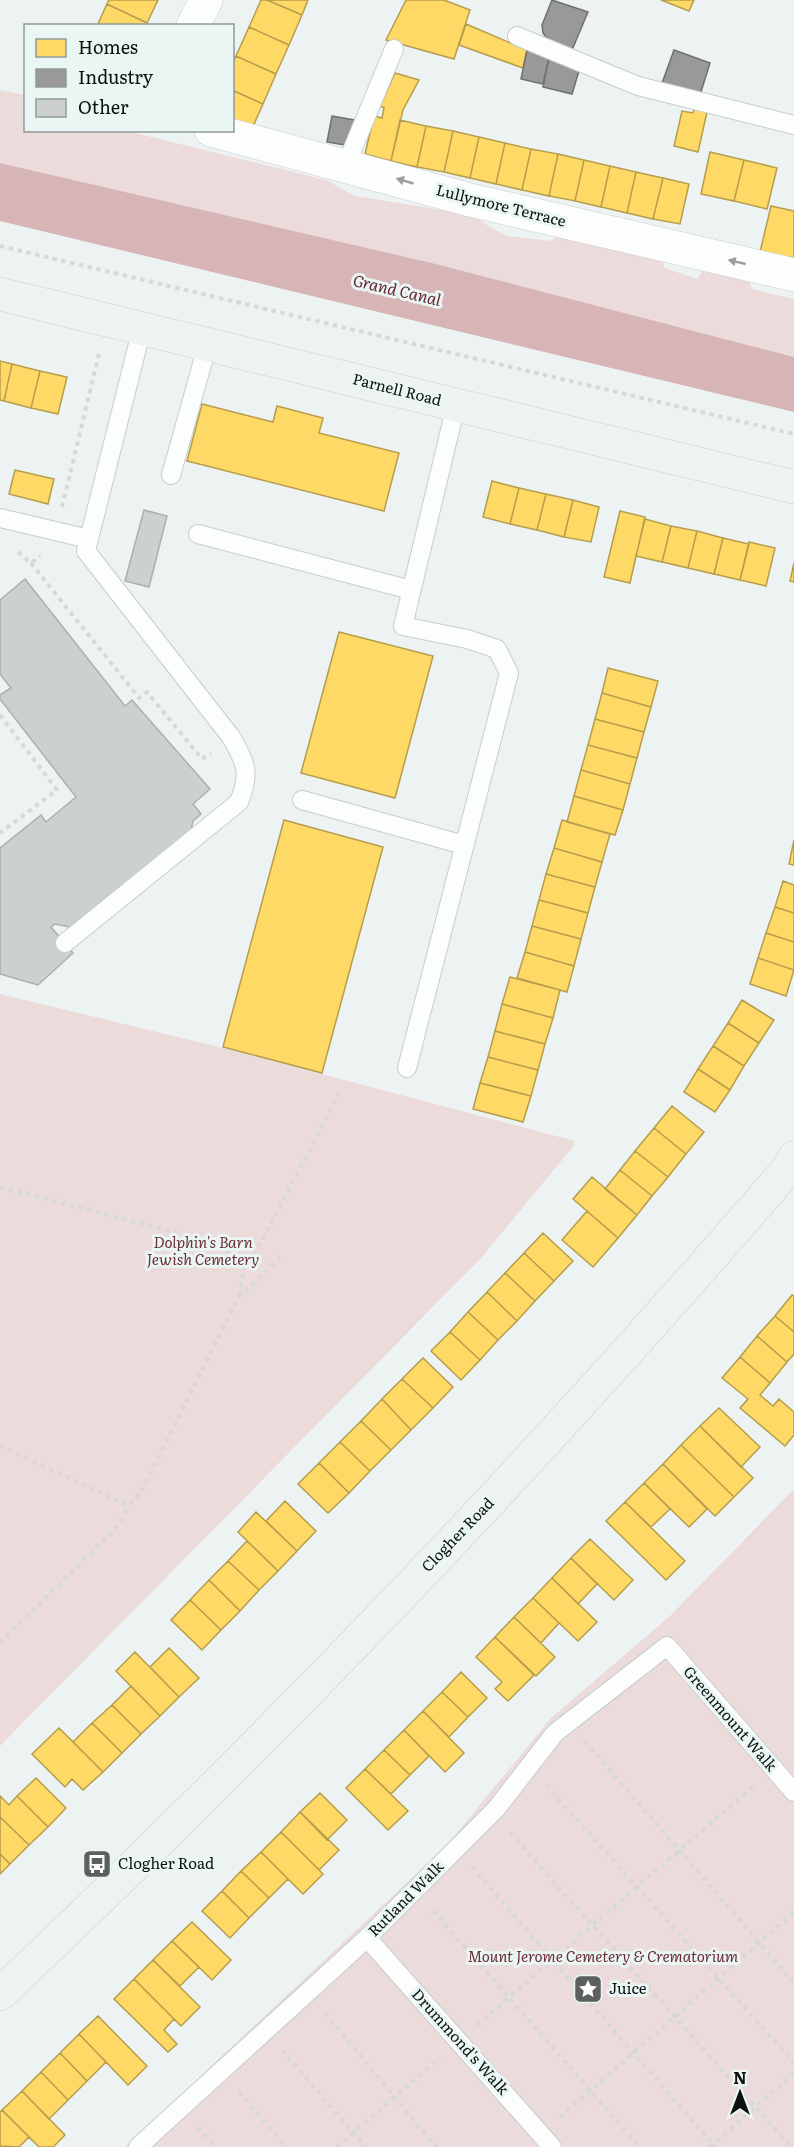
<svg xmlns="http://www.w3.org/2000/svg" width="794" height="2147" font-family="Literata,serif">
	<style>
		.green { fill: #ecdbdb }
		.water { fill: #d7b5b7 }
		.homes { fill: #ffd966; stroke: #b69d4c; stroke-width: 1.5 }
		.industry { fill: #999; stroke: #6f7070; stroke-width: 1.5 }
		.building { fill: #ccd1d0; stroke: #abafaf; stroke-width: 1.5 }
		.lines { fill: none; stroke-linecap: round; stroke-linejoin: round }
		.lane-casing { stroke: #c8cdcc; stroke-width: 20 }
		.street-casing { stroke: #c8cdcc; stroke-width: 34 }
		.secondary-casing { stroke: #c8cdcc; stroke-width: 34 }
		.path { stroke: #d7d9d8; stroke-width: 4; stroke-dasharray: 4.5 4.5; stroke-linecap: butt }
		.lane { stroke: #fcfdfd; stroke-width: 18 }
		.street { stroke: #fcfdfd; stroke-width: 33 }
		.secondary { stroke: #eef2f2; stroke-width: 33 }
		.oneway { fill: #9c9e9e }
		.labels { text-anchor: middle; stroke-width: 6; stroke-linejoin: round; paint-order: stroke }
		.street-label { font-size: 15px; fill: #0c100f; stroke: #eaf6f4 }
		.park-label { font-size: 15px; font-style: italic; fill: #6d2d36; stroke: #eaf6f4 }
		.poi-label { font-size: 15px; fill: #0c100f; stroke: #eaf6f4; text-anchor: start }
		.water-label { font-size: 16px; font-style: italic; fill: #65262f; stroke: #eaf6f4 }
	</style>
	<rect width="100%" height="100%" fill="#edf3f2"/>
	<!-- green -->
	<path class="green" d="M0 90 25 95 26 130 127 131 326 180 355 196 474 215 491 228 508 236 551 241 563 233 663 257 664 268 698 279 703 268 748 278 752 289 794 299V357L436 264 0 163Z
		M0 994 215 1046 575 1141 572 1148 481 1258 0 1746Z
		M794 1489V2147H125L447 1845 550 1719 670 1616Z"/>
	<!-- water -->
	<path class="water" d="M0 163 436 264 794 357V412L0 221Z"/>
	<!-- homes -->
	<path class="homes" d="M109 0H158L147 23 107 4Z
		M261 0H267L302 15 289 45 249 27Z
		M267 0H308L302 15Z
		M406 0H444L470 10 454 59 386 40Z
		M661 0H694L689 11Z
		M107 4 147 23 146 26H97Z
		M466 24 527 50 523 68 459 45Z
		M249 27 289 45 276 74 236 56Z
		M236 56 276 74 263 104 232 90V64Z
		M395 73 419 80 403 110 391 161 365 154 374 116 382 118 384 108 380 106Z
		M232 90 263 104 250 133 232 125Z
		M694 109 707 112 698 152 674 146 682 111 693 113Z
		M400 120 426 126 417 167 391 161Z
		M426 126 453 131 444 172 417 167Z
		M453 131 479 137 470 178 444 172Z
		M479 137 505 143 496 184 470 178Z
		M505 143 531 149 522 190 496 184Z
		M531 149 558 154 549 196 522 190Z
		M710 152 744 160 734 201 701 194Z
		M558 154 584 160 575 201 549 196Z
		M584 160 610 166 601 207 575 201Z
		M744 160 777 168 767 209 734 201Z
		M610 166 636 172 627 213 601 207Z
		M636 172 663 178 653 219 627 213Z
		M663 178 689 184 680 224 653 219Z
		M771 206 794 211V258L760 252Z
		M0 361 12 364 4 401 0 400Z
		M12 364 40 371 31 408 4 401Z
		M40 371 67 377 58 414 31 408Z
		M202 404 273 422 277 406 323 418 319 433 399 453 384 511 187 461Z
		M15 470 54 479 48 504 9 494Z
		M492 481 519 488 510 524 483 517Z
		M519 488 546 494 537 530 510 524Z
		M546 494 573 500 564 537 537 530Z
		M573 500 599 507 591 542 564 537Z
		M620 511 645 517 630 583 604 577Z
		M645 519 671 526 662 562 636 556Z
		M671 526 697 531 688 568 662 562Z
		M697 531 723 538 714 574 688 568Z
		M723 538 749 544 740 580 714 574Z
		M749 542 775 548 766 586 740 580Z
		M794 563V582L790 581Z
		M339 632 433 656 395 798 301 773Z
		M608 668 658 681 651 707 602 693Z
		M602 693 651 707 644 732 595 719Z
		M595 719 644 732 637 758 588 745Z
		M588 745 637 758 630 784 581 770Z
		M581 770 630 784 623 810 574 796Z
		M574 796 623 810 615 835 567 822Z
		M284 820 383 847 322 1073 223 1047Z
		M562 820 610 834 602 862 554 848Z
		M794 840V865L789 864Z
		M554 848 602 862 595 887 546 874Z
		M546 874 595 887 588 913 539 900Z
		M783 881 794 885V913L775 907Z
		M539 900 588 913 581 939 532 926Z
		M775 907 794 913V942L766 933Z
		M532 926 581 939 574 966 525 952Z
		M766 933 794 942V970L758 958Z
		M525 952 574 966 567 992 517 978Z
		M758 958 794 970 786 996 750 984Z
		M510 977 560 990 553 1018 502 1004Z
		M742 1000 774 1020 759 1043 728 1023Z
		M502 1004 553 1018 545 1044 495 1031Z
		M728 1023 759 1043 744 1066 713 1046Z
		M495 1031 545 1044 538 1070 488 1057Z
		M713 1046 744 1066 730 1090 698 1069Z
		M488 1057 538 1070 531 1096 480 1083Z
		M698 1069 730 1090 715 1112 684 1092Z
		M480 1083 531 1096 523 1122 473 1109Z
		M672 1106 704 1132 686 1154 654 1128Z
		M654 1128 686 1154 668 1177 635 1151Z
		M635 1151 668 1177 652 1196 620 1170Z
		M620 1170 652 1196 637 1215 605 1189Z
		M592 1177 637 1215 618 1238 573 1199Z
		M587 1211 618 1238 593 1267 562 1240Z
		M543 1233 573 1261 554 1281 524 1253Z
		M524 1253 554 1281 535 1301 505 1273Z
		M505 1273 535 1301 517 1321 487 1292Z
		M487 1292 517 1321 498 1340 468 1312Z
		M792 1295 794 1296V1332L775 1316Z
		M468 1312 498 1340 480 1360 450 1332Z
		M775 1316 794 1332V1354L787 1362 757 1336Z
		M450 1332 480 1360 461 1380 431 1351Z
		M757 1336 787 1362 770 1383 740 1357Z
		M740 1357 770 1383 760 1395 773 1406 779 1399 794 1412V1435L785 1446 740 1408 748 1399 722 1378Z
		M423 1358 453 1387 433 1408 402 1379Z
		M402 1379 433 1408 411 1430 382 1399Z
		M382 1399 411 1430 391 1450 361 1421Z
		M719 1408 760 1447 741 1467 700 1426Z
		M361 1421 391 1450 370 1471 340 1442Z
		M700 1426 753 1478 734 1497 681 1445Z
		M340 1442 370 1471 349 1493 319 1463Z
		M681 1445 734 1497 715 1516 663 1464Z
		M319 1463 349 1493 328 1513 298 1484Z
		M663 1464 707 1509 689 1527 644 1483Z
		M644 1483 670 1509 651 1527 625 1502Z
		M285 1501 316 1531 297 1551 266 1521Z
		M625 1502 685 1561 666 1580 606 1521Z
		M256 1512 297 1551 278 1571 238 1532Z
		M590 1539 633 1580 614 1600 571 1558Z
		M247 1541 278 1571 259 1590 228 1561Z
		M571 1558 597 1584 578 1604 552 1578Z
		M228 1561 259 1590 240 1611 209 1580Z
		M552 1578 597 1622 578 1641 533 1598Z
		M209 1580 240 1611 221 1630 190 1600Z
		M533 1598 559 1623 541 1643 514 1617Z
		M190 1600 221 1630 202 1650 171 1620Z
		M514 1617 555 1657 536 1676 495 1637Z
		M495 1637 534 1675 508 1701 495 1689 502 1682 476 1657Z
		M169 1648 199 1678 179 1697 150 1667Z
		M135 1652 179 1697 160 1716 116 1671Z
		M461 1672 487 1698 468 1717 442 1692Z
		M131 1686 160 1716 141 1734 112 1705Z
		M442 1692 468 1717 449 1737 423 1711Z
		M112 1705 141 1734 122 1753 92 1723Z
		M423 1711 464 1753 445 1772 404 1730Z
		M92 1723 122 1753 103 1772 73 1742Z
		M59 1728 103 1772 83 1790 72 1779 65 1787 32 1754Z
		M404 1730 429 1756 410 1775 384 1750Z
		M384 1750 410 1775 391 1794 365 1769Z
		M365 1769 408 1811 388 1830 346 1788Z
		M36 1778 66 1808 48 1827 17 1796Z
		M320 1793 347 1820 327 1840 300 1812Z
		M0 1796 9 1805 17 1796 48 1827 29 1845 0 1817Z
		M300 1812 339 1850 319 1870 281 1832Z
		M0 1817 29 1845 10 1864 0 1854Z
		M281 1832 323 1874 303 1894 261 1852Z
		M261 1852 288 1879 269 1898 241 1871Z
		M0 1854 10 1864 0 1874Z
		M241 1871 269 1898 249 1918 222 1891Z
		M222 1891 249 1918 230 1938 202 1911Z
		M192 1922 231 1960 212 1980 172 1941Z
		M172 1941 199 1967 180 1986 153 1960Z
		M153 1960 200 2007 181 2026 134 1979Z
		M134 1979 174 2019 164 2030 177 2044 168 2052 114 1999Z
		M98 2016 147 2066 128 2085 79 2034Z
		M79 2034 106 2062 87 2081 60 2053Z
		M60 2053 87 2081 68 2100 41 2072Z
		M41 2072 68 2100 49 2119 22 2091Z
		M22 2091 65 2135 53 2147H39L2 2110Z
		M2 2110 29 2137 19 2147 0 2146V2112Z"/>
	<!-- industry -->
	<path class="industry" d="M552 0 588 12 572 50 549 41 543 33 542 25Z
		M527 50 549 58 543 84 521 79Z
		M674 50 710 63 700 95 661 86Z
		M549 58 579 71 572 94 543 87Z
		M332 116 355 120 344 145 327 142Z"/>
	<!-- building -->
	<path class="building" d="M144 510 167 516 149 587 125 581Z
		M25 579 125 706 132 700 210 789 193 804 201 814 193 821 191 830 70 927 55 924 51 927 73 953 38 985 0 974V848L41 815 46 822 76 797 0 699V695L11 688 0 674V600Z"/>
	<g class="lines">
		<!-- lane casing -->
		<g class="lane-casing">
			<path id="lane" d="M517 36 638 86 794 125
				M346 165 394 49
				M171 475 208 343
				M0 518 89 539
				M198 534 411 590
				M302 800 464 845
				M65 943 239 802C251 773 246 763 231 737L86 551 142 328
				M407 1068 509 673 497 649 467 639 403 626 456 405
				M367 1938 552 2147
				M138 2147 367 1938 496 1809 555 1733 667 1646 794 1792"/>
		</g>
		<!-- street casing -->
		<g class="street-casing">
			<path id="street" d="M193 26 206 0
				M211 130 470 200 794 275"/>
		</g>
		<!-- secondary casing -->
		<g class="secondary-casing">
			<path id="secondary" d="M0 294 794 487
				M0 1994C276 1734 539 1458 787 1170L794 1158"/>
		</g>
		<!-- path -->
		<path class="path" d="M0 246 794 434
			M62 507 99 354
			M18 552 31 563 40 556
			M31 563 139 698 147 692 202 759 211 753
			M0 715 57 790 0 833
			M0 1187 216 1243 245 1264
			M239 1296 245 1264 255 1253 339 1094
			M0 1446 129 1506 143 1488 238 1298 281 1256
			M0 1643 117 1527 129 1506
			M585 1741 794 1983
			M546 1785 794 2063
			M510 1833 791 2147
			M472 1867 715 2147
			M433 1911 640 2147
			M325 2013 436 2147
			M477 2025 755 1785
			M282 2050 366 2147
			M239 2092 287 2147
			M560 2117 794 1912
			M198 2127 216 2147
			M337 2147 440 2058
			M710 2147 794 2073"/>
		<!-- lane -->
		<use href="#lane" class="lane"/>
		<!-- street -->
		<use href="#street" class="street"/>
		<!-- secondary -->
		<use href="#secondary" class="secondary"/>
	</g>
	<!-- one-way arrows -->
	<defs><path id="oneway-solid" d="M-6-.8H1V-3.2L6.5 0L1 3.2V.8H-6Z" transform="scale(1.5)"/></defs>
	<g class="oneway">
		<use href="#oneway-solid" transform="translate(405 181) rotate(-164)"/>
		<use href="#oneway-solid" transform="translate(737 262) rotate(-167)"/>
	</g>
	<!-- icons -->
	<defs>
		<g id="bus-square" transform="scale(1.5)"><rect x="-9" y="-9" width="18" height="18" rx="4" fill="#5b5f5e" stroke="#eaf6f4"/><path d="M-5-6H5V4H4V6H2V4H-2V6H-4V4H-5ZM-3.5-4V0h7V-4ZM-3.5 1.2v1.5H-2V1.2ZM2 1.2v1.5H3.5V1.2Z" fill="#fff"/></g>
		<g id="sight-square" transform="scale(1.5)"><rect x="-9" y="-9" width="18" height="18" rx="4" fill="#5b5f5e" stroke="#eaf6f4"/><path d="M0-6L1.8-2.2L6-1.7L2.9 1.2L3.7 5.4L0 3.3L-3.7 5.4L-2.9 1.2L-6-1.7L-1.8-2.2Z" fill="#fff"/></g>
	</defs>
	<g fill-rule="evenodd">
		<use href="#bus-square" x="97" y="1864"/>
		<use href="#sight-square" x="588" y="1989"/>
	</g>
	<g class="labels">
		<!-- street labels -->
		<g class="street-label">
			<text transform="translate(501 206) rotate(14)" y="5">Lullymore Terrace</text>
			<text transform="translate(397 390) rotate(14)" y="5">Parnell Road</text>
			<text transform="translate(458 1535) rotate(-46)" y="5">Clogher Road</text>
			<text transform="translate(730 1719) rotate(49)" y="5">Greenmount Walk</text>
			<text transform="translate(406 1899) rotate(-45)" y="5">Rutland Walk</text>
			<text transform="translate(460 2042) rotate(48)" y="5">Drummond's Walk</text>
		</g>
		<!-- park labels -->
		<g class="park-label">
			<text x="203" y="1248">Dolphin's Barn<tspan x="203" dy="17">Jewish Cemetery</tspan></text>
			<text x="603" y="1962">Mount Jerome Cemetery &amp; Crematorium</text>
		</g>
		<!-- poi labels -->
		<g class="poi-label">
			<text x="118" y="1869">Clogher Road</text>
			<text x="609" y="1994">Juice</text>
		</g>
		<!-- water labels -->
		<g class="water-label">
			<text transform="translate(397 290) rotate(13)" y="6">Grand Canal</text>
		</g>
	</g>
	<!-- legend -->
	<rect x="24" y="24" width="210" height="108" fill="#eaf6f4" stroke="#919a98" stroke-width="1.5"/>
	<rect x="36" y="39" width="30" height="18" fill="#ffd966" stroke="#919a98" stroke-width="1.5"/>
	<text x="78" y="54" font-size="18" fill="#0c100f">Homes</text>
	<rect x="36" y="69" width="30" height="18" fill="#999999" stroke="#919a98" stroke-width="1.5"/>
	<text x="78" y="84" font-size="18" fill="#0c100f">Industry</text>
	<rect x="36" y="99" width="30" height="18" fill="#ccd1d0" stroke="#919a98" stroke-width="1.5"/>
	<text x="78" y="114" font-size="18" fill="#0c100f">Other</text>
	<!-- north arrow -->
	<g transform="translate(740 2093)" stroke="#eaf6f4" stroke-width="4.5" paint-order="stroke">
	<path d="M0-4.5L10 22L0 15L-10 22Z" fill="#0c100f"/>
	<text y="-9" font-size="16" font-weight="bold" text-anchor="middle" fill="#0c100f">N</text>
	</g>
</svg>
